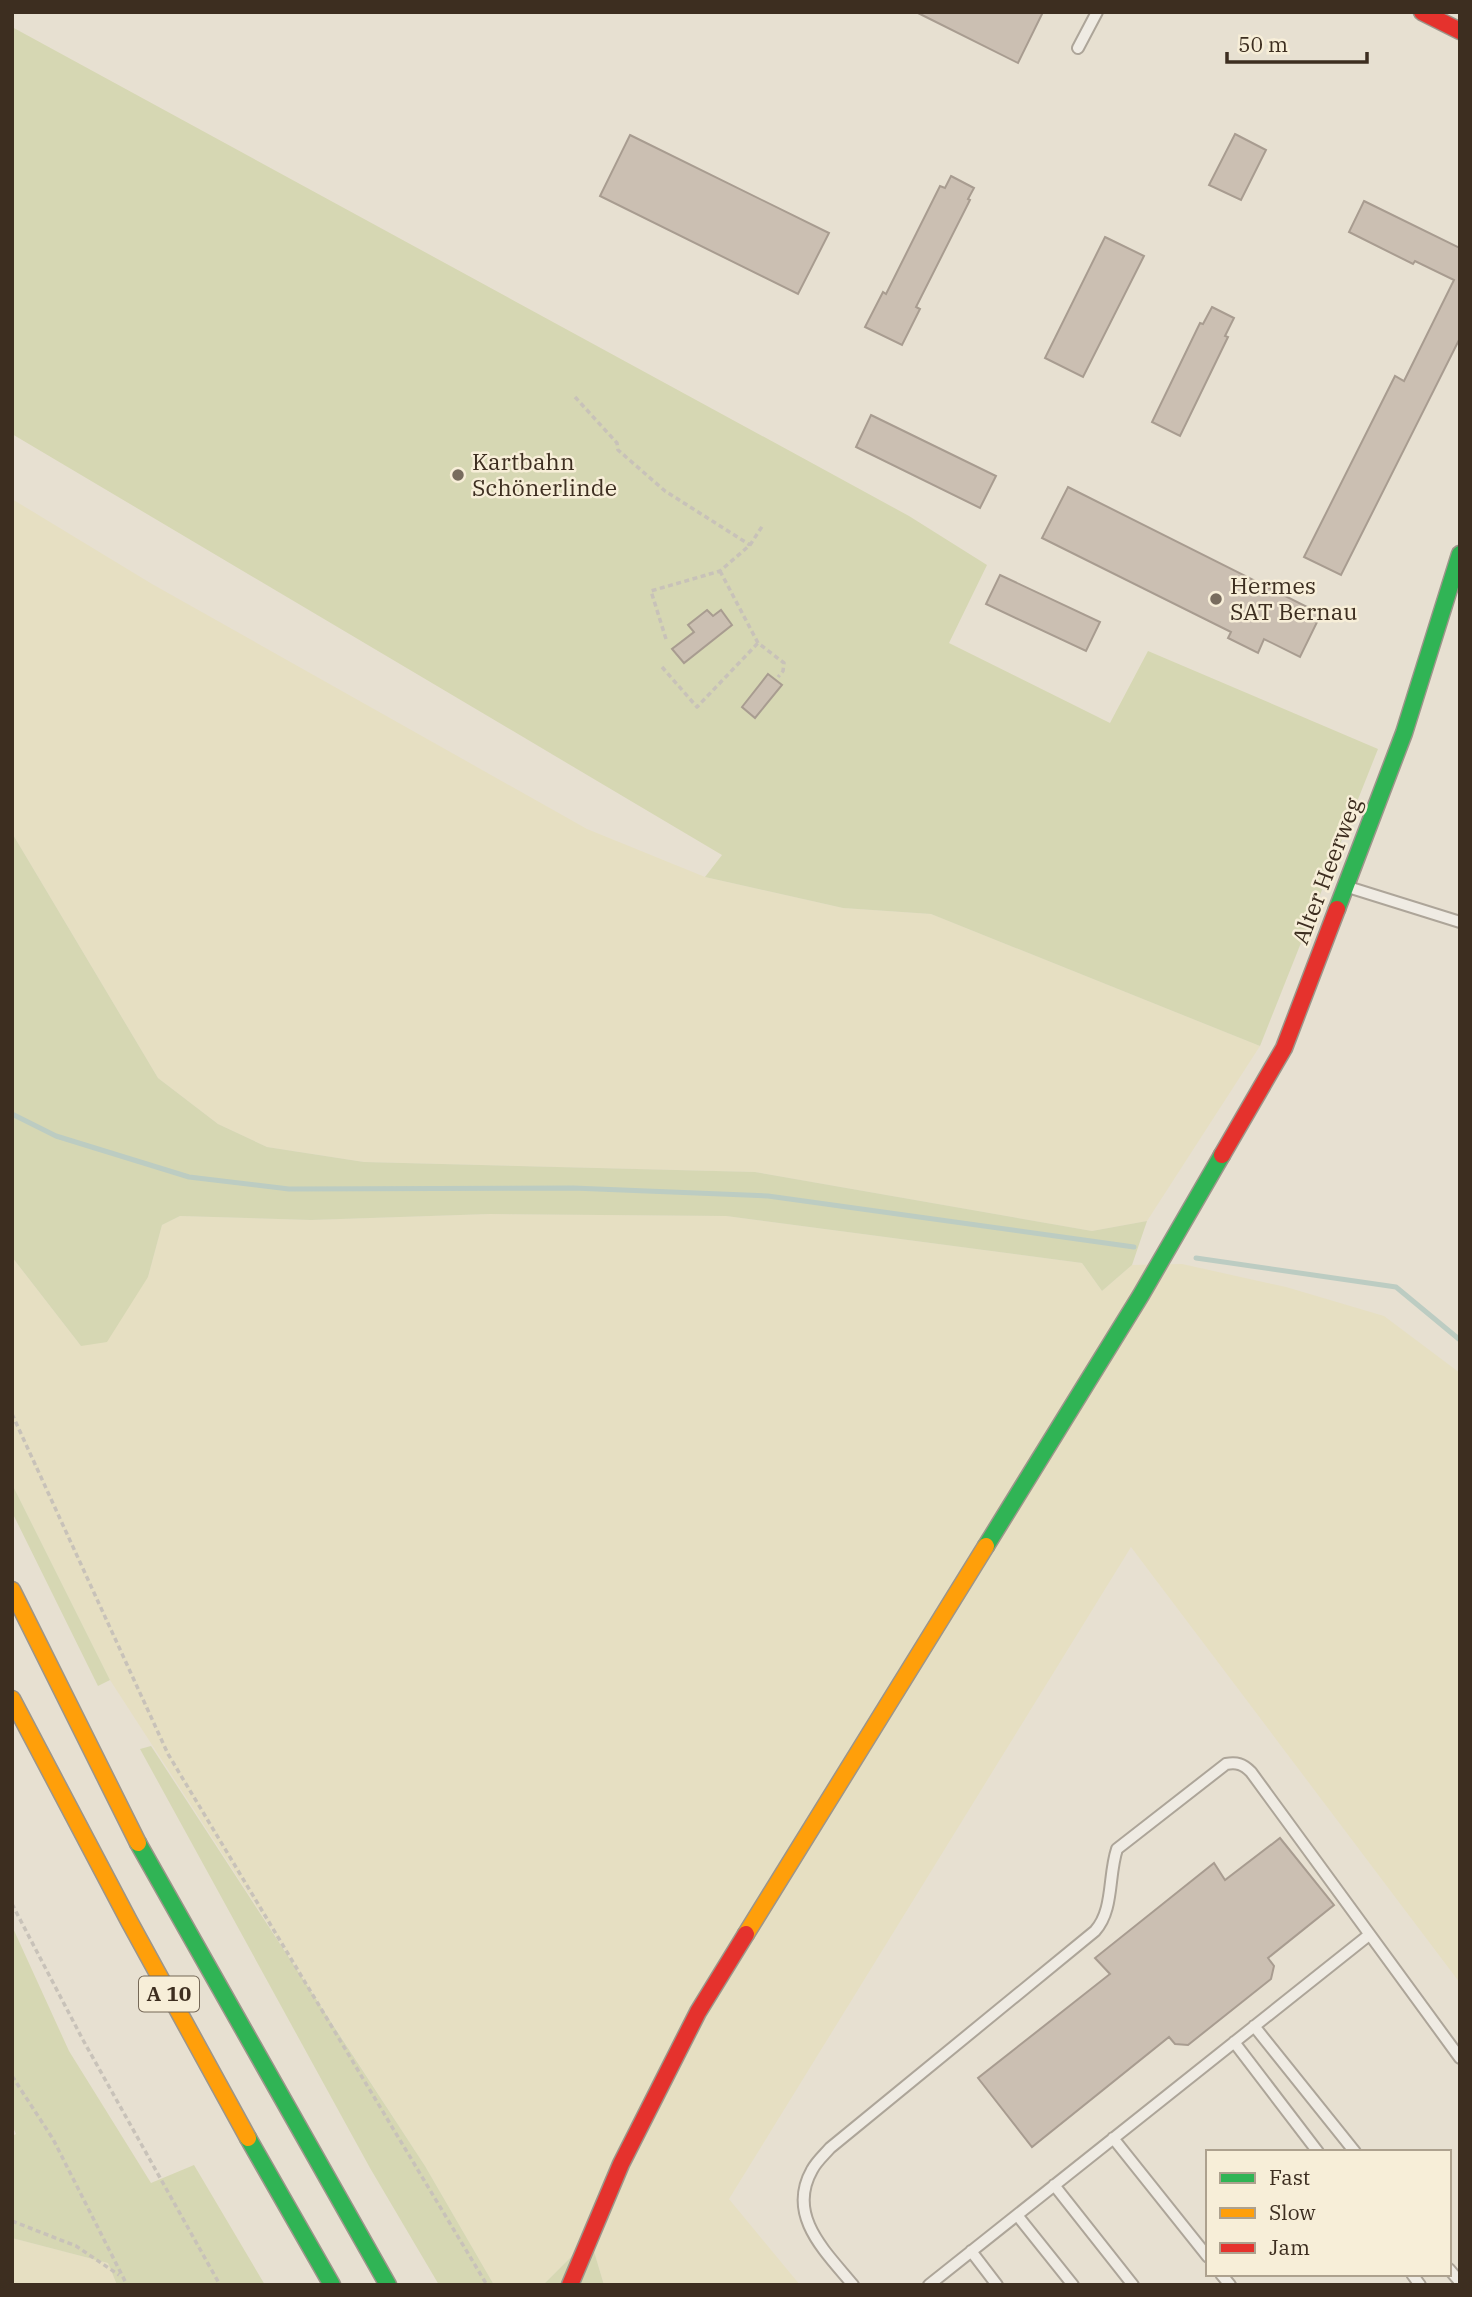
<svg xmlns="http://www.w3.org/2000/svg" width="1472" height="2297" font-family="'IBM Plex Serif',serif">
	<style>
		.farmland { fill: #e6dfc2 }
		.green { fill: #d6d7b3 }
		.lines { fill: none; stroke-linecap: round; stroke-linejoin: round }
		.stream { stroke: #bcccc2; stroke-width: 5 }
		.building { fill: #cbbfb2; stroke: #a89c90; stroke-width: 2 }
		.lane-casing { stroke: #ada599; stroke-width: 14 }
		.fast-casing { stroke: #9c958a; stroke-width: 19 }
		.slow-casing { stroke: #9c958a; stroke-width: 19 }
		.jam-casing { stroke: #9c958a; stroke-width: 19 }
		.path { stroke: #c8c2b9; stroke-width: 3.5; stroke-dasharray: 5 3.5; stroke-linecap: butt }
		.lane { stroke: #efebe3; stroke-width: 10 }
		.fast { stroke: #30b455; stroke-width: 16 }
		.slow { stroke: #ff9f0a; stroke-width: 16 }
		.jam { stroke: #e5322d; stroke-width: 16 }
		.poi-dot { fill: #786c5e; stroke: #f7eed8; stroke-width: 2.5 }
		.labels { text-anchor: middle; stroke-width: 5; stroke-linejoin: round; paint-order: stroke }
		.shield { fill: #f7eed8; stroke: #756857; stroke-width: 2 }
		.shield-label { font-size: 21px; font-weight: bold; fill: #3d2e20 }
		.poi-label { font-size: 23px; fill: #3d2e20; stroke: #f7eed8; text-anchor: start }
		.street-label { font-size: 23px; fill: #3d2e20; stroke: #f7eed8 }
	</style>
	<rect width="100%" height="100%" fill="#e7e0d1"/>
	<!-- farmland -->
	<path class="farmland" d="M12 499 152 584 587 829 705 877 843 908 931 914 1260 1046 1147 1221 1092 1231 755 1172 364 1162 267 1147 218 1124 158 1078 12 833Z
		M490 1214 726 1216 1082 1263 1102 1291 1132 1265 1182 1264 1286 1287 1384 1316 1460 1373V1983L1131 1547 729 2199 800 2285H604L590 2238 543 2285H494L425 2166 110 1680 12 1484V1257L81 1346 148 1277 162 1225 180 1216 311 1220Z
		M12 2238 108 2263 117 2285H12Z"/>
	<!-- green -->
	<path class="green" d="M12 27 909 516 987 565 949 643 1110 723 1148 651 1378 749 1260 1046 931 914 843 908 705 877 722 855 12 434Z
		M12 833 158 1078 218 1124 267 1147 364 1162 755 1172 1092 1231 1147 1221 1132 1265 1102 1291 1082 1263 726 1216 490 1214 311 1220 180 1216 162 1225 148 1277 107 1342 81 1346 12 1257Z
		M12 1484 110 1680 98 1686 12 1512Z
		M151 1746 425 2166 494 2285H439L370 2168 140 1749Z
		M12 1926 69 2051 151 2183 194 2165 265 2285H117L108 2263 12 2238V2136L16 2134 12 2125Z
		M590 2238 604 2285H543Z"/>
	<g class="lines">
		<!-- stream -->
		<path class="stream" d="M12 1114 56 1136 189 1177 289 1189 573 1188 768 1196 1134 1247
			M1196 1258 1396 1287 1460 1340"/>
	</g>
	<!-- building -->
	<path class="building" d="M916 12H1043L1018 63Z
		M1235 134 1266 150 1241 200 1209 185Z
		M630 135 829 233 798 294 600 196Z
		M951 176 974 188 968 199 970 200 916 307 920 309 902 345 865 327 883 292 886 294 940 186 945 188Z
		M1364 201 1460 248V338L1341 575 1304 557 1395 376 1404 381 1454 280 1415 261 1413 264 1349 232Z
		M1105 237 1144 256 1083 377 1045 358Z
		M1212 307 1234 318 1225 336 1228 337 1180 436 1152 422 1200 323 1203 324Z
		M871 415 996 476 980 508 856 447Z
		M1068 487 1321 614 1300 657 1264 639 1258 653 1228 638 1231 632 1042 538Z
		M1000 575 1100 622 1086 651 986 604Z
		M707 610 713 616 721 610 732 625 684 663 672 649 694 632 688 625Z
		M768 674 782 685 755 718 742 707Z
		M1280 1838 1334 1905 1268 1958 1274 1966 1271 1979 1188 2045 1175 2044 1169 2037 1032 2147 978 2078 1110 1974 1095 1958 1214 1863 1225 1880Z"/>
	<g class="lines">
		<!-- lane casing -->
		<g class="lane-casing">
			<path id="lane" d="M1078 48 1097 12
				M1348 887 1460 922
				M1254 2026 1355 2152
				M1234 2042 1318 2152
				M1113 2138 1208 2257
				M1054 2185 1133 2285
				M1017 2215 1073 2285
				M971 2251 997 2285
				M1449 2269 1460 2282
				M1221 2274 1230 2285
				M1412 2274 1420 2285
				M853 2285C826 2252 786 2216 812 2170 816 2162 824 2155 830 2148L1095 1931C1114 1910 1108 1876 1117 1849L1226 1764C1237 1762 1243 1764 1251 1772L1460 2058
				M929 2285 1369 1935"/>
		</g>
		<!-- fast casing -->
		<g class="fast-casing">
			<path id="fast" d="M1337 909 1404 733 1460 554
				M986 1546 1141 1295 1222 1155
				M138 1843 388 2285
				M248 2138 332 2285"/>
		</g>
		<!-- slow casing -->
		<g class="slow-casing">
			<path id="slow" d="M12 1590 138 1843
				M12 1699 129 1921 248 2138
				M746 1934 986 1546"/>
		</g>
		<!-- jam casing -->
		<g class="jam-casing">
			<path id="jam" d="M1422 12 1460 31
				M1222 1155 1284 1048 1337 909
				M570 2285 621 2164 698 2012 746 1934"/>
		</g>
		<!-- path -->
		<path class="path" d="M575 397 617 443 618 450 665 491 750 545
			M720 571 758 643 784 663 783 671 778 677
			M666 639 651 591 720 571 750 545 763 525
			M662 667 697 707 758 643
			M12 1414 168 1754 487 2285
			M12 1904 83 2040 220 2285
			M12 2076 53 2139 127 2285
			M12 2221 76 2246 119 2275"/>
		<!-- lane -->
		<use href="#lane" class="lane"/>
		<!-- fast -->
		<use href="#fast" class="fast"/>
		<!-- slow -->
		<use href="#slow" class="slow"/>
		<!-- jam -->
		<use href="#jam" class="jam"/>
	</g>
	<!-- markers -->
	<g class="poi-dot">
		<circle cx="458" cy="475" r="7"/>
		<circle cx="1216" cy="599" r="7"/>
	</g>
	<g class="labels">
		<!-- shield labels -->
		<rect class="shield" x="139" y="1976.5" width="60" height="35" rx="5"/>
		<g class="shield-label">
			<text x="169" y="2001">A 10</text>
		</g>
		<!-- poi labels -->
		<g class="poi-label">
			<text x="472" y="470">Kartbahn<tspan x="472" dy="26">Schönerlinde</tspan></text>
			<text x="1230" y="594">Hermes<tspan x="1230" dy="26">SAT Bernau</tspan></text>
		</g>
		<!-- street labels -->
		<g class="street-label">
			<text transform="translate(1327 871) rotate(-69)" y="8">Alter Heerweg</text>
		</g>
	</g>
	<!-- border -->
	<rect width="1472" height="2297" fill="none" stroke="#3d2e20" stroke-width="28"/>
	<!-- legend -->
	<rect x="1206" y="2150" width="245" height="126" fill="#f7eed8" stroke="#ada18e" stroke-width="2"/>
	<rect x="1220" y="2173" width="35" height="10" fill="#30b455" stroke="#ada18e" stroke-width="2"/>
	<text x="1269" y="2185" font-size="21" fill="#3d2e20">Fast</text>
	<rect x="1220" y="2208" width="35" height="10" fill="#ff9f0a" stroke="#ada18e" stroke-width="2"/>
	<text x="1269" y="2220" font-size="21" fill="#3d2e20">Slow</text>
	<rect x="1220" y="2243" width="35" height="10" fill="#e5322d" stroke="#ada18e" stroke-width="2"/>
	<text x="1269" y="2255" font-size="21" fill="#3d2e20">Jam</text>
	<!-- scale -->
	<path d="M1227 52v10h140v-10" fill="none" stroke="#3d2e20" stroke-width="3.5"/>
	<text x="1238" y="52" font-size="21" fill="#3d2e20" stroke="#f7eed8" stroke-width="5" paint-order="stroke">50 m</text>
</svg>
